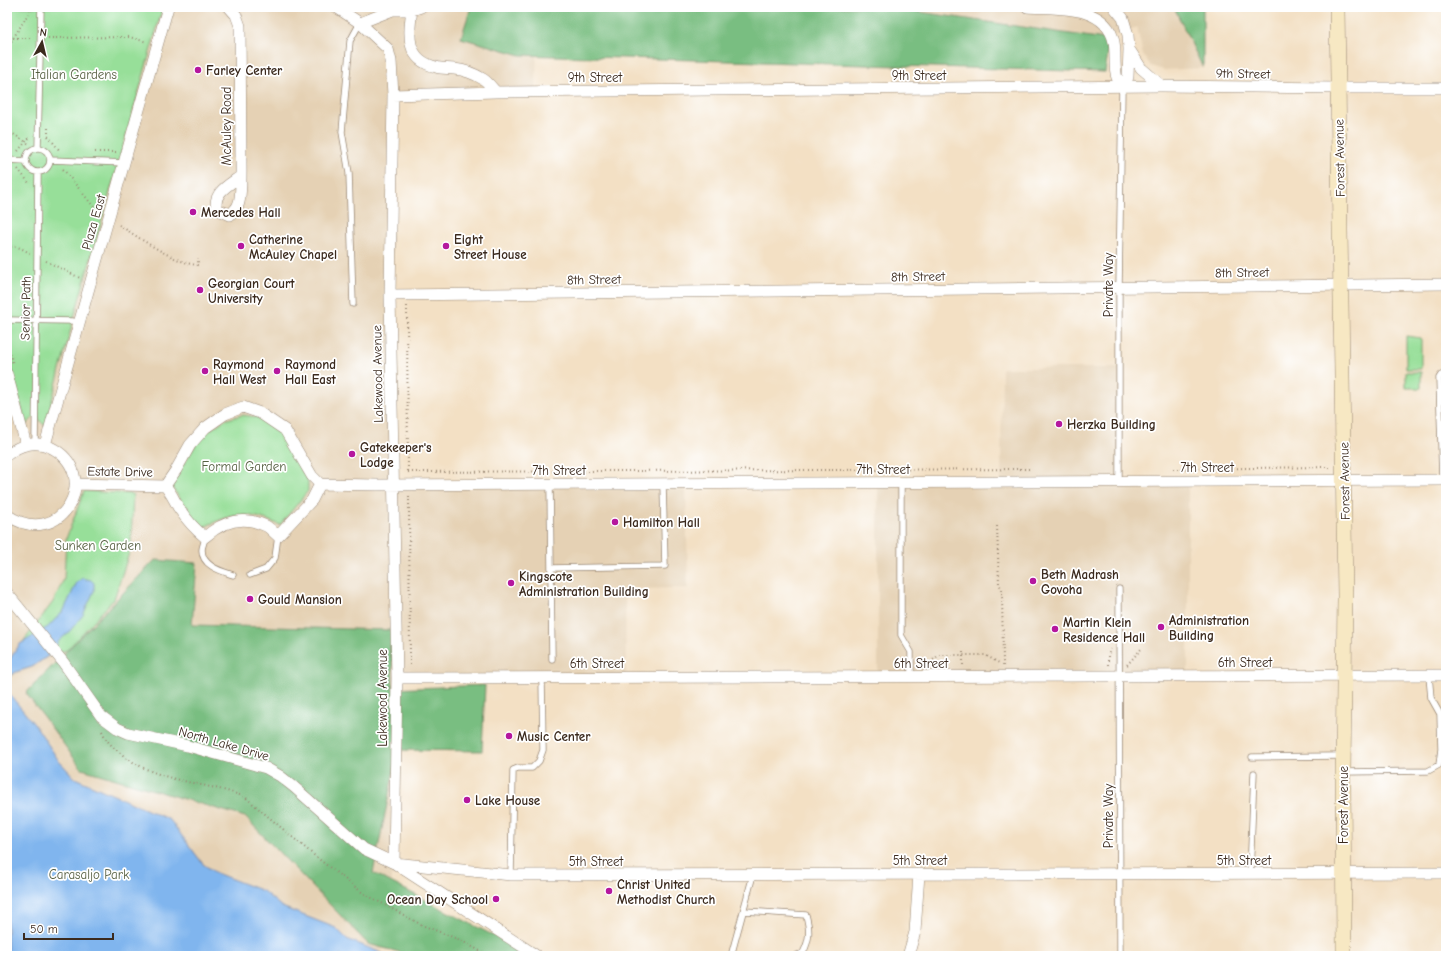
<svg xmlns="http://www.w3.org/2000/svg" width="1453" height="963" font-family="'Comic Neue',sans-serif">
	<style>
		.built { fill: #e5d1b4 }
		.green { fill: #97df99; stroke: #69845c }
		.forest { fill: #79be81; stroke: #5a7450 }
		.water { fill: #80b5ee; stroke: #5e7086 }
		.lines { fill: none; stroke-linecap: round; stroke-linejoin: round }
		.lane-casing { stroke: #978571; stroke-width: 7 }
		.street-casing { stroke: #978571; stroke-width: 12 }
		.secondary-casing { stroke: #978571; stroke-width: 16 }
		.path { stroke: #978571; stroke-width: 2; stroke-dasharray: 1 3; stroke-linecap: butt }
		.lane { stroke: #fff; stroke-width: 5.5 }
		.street { stroke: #fff; stroke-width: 11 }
		.secondary { stroke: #f7e8c3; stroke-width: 15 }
		.poi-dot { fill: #b5179e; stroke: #fff; stroke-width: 1.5 }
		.labels { text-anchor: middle; stroke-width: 3.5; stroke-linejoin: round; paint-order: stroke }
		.poi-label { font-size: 13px; font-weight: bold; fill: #3b2a1e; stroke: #fff; text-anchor: start }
		.street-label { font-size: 13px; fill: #3b2a1e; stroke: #fff }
		.park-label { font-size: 13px; fill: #576043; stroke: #fff }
	</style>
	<rect width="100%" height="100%" fill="#fff"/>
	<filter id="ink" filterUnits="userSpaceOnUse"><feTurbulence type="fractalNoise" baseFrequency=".025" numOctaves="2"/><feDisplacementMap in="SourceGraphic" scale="8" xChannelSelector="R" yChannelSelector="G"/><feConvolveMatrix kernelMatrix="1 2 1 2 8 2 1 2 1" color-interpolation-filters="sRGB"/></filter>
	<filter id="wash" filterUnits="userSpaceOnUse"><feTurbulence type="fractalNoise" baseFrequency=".012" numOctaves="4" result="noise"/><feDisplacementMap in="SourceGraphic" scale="16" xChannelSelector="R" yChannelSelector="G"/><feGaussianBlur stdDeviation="0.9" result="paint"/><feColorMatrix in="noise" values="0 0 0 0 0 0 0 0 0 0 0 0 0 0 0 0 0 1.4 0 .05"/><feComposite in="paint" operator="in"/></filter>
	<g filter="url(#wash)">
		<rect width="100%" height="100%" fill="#f3e0c4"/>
		<!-- built -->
		<path class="built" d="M7 7H537L536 96 393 95 392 485 686 484 688 588 625 589 626 677 397 678 394 863 382 954 347 939 336 928 282 907 263 891 216 873 203 864 170 820 75 778 59 761 38 729 7 691V678L16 672 33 667 12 656 7 663Z
			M885 7H1174L1203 68 1164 70 1151 66 1143 55 1137 27 1105 39Z
			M1002 368H1119V483L1188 481V676L878 677V483L1001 482Z"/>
		<!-- green -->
		<path class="green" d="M7 7H163L73 321 45 426 35 416 26 425 7 350Z
			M1406 336 1421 338V369H1406Z
			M1406 372H1421V388H1406Z
			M242 415 258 417 282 434 308 481V491L280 525C246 511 235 512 202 528L173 489V481L201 436 224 420Z
			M84 491 133 494 131 547 114 599 67 650 48 656 32 667 16 672 7 678V663L53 602 64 579 66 539Z"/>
		<!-- forest -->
		<path class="forest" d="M471 7H885L1105 39 1108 53 1105 72 521 55 461 38Z
			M1174 7H1203V68Z
			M155 560 197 563 192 625 392 630 393 689 485 685 482 751 398 750 373 873 533 956H414L368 944 245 817 82 769 26 693Z"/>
		<!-- water -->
		<path class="water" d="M82 578 91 580 94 583V591L83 615 69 632 59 641 48 656 32 667 16 672 7 678V663L20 644 48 627 64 610 76 584Z
			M7 691 38 729 59 761 75 778 170 820 203 864 216 873 263 891 282 907 336 928 347 939 389 956H7Z"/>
	</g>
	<g filter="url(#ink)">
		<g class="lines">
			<!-- lane casing -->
			<g class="lane-casing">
				<path id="lane" d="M1337 7H1354
					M26 160a12 12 0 1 1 24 0a12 12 0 1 1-24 0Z
					M38 148 41 7
					M7 160 26 161
					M51 160 125 163
					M353 304 349 173 342 132 350 41 360 23
					M7 320 73 321 78 323
					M35 444 38 173
					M1442 480 1439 378 1441 375H1446
					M1119 482V288L1122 88
					M901 483V635L911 652V677
					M550 485 551 568
					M205 537C205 541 202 546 202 550 202 566 221 571 233 575
					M250 575 266 569 275 558 278 536
					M1119 589 1120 956
					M552 659 551 568 665 566 663 484
					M1252 757 1341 756
					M1343 772 1428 771 1439 765 1441 749 1440 714 1431 698 1429 676
					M1250 874 1254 773
					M511 875 513 770 518 768H532L539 761 543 750 542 678
					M744 911 806 915C810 930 810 939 803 953L795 956
					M731 955 751 956
					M731 956 753 875"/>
			</g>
			<!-- street casing -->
			<g class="street-casing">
				<path id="street" d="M229 7 236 15 240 26 241 161C241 170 242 198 238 205 237 208 233 212 230 215L217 209C212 193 229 185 241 176
					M336 7 360 23 388 49 391 61 393 95 390 295 397 678 394 863 511 875 1446 873
					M1027 7C1057 9 1106 4 1114 42 1116 53 1114 63 1116 73 1116 78 1120 83 1122 88
					M1114 7 1123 18 1128 35 1129 49 1141 68 1162 86
					M412 10C408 35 406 60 436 67 442 69 448 68 454 69 464 70 475 74 483 79 488 82 492 88 496 92
					M360 23 393 10H412L421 7
					M1122 88 1128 77 1129 49
					M393 95 496 92 1162 86 1338 88H1446
					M390 295 1446 284
					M7 374 26 445
					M45 445C85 299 127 153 168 7
					M7 455C19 445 35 440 50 447 104 473 62 552 7 515
					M75 484 165 486C171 492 174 500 178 507 186 519 193 528 205 537 223 521 244 515 266 526 270 528 274 533 278 536L312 500 320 484 312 476 285 430 260 413 243 407 225 414 205 428 190 445 176 470 165 486
					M320 484 377 485 1446 480
					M7 593 63 662 101 716 117 728 128 733 188 746 266 768 280 776 294 787 364 849 394 863 537 956
					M397 678 1446 675
					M908 956 915 932 919 874"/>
			</g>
			<!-- secondary casing -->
			<g class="secondary-casing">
				<path id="secondary" d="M1337 7 1345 597 1343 772 1344 956"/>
			</g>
			<!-- path -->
			<path class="path" d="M13 38H32
				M48 38 129 37 147 42
				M7 48 32 8
				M48 128V136L60 151
				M7 130 29 144
				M18 151 29 138
				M95 152H116
				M18 169 29 183
				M63 169 98 212
				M119 225C138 237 176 264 198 265V258
				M7 248C16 244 22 249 30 253
				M46 261 80 278
				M407 306 408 471
				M7 342 13 365
				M1173 469 1330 467
				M408 472 1030 469
				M409 496 410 667
				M997 526 999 584 1002 589 1003 666
				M963 652V665
				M927 665 939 655H985L1001 664
				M1108 665V656L1110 649
				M1127 665 1142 648
				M102 731C107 743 114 748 124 756 162 784 204 781 245 797L316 857 363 893 422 925 460 940 489 956"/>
			<!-- lane -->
			<use href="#lane" class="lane"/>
			<!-- street -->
			<use href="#street" class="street"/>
			<!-- secondary -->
			<use href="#secondary" class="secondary"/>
		</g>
	</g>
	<!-- markers -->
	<g class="poi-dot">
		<circle cx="198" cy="70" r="4"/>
		<circle cx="193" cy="212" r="4"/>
		<circle cx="241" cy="246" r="4"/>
		<circle cx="446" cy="246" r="4"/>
		<circle cx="200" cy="290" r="4"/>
		<circle cx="205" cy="371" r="4"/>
		<circle cx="277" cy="371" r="4"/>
		<circle cx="1059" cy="424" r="4"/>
		<circle cx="352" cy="454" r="4"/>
		<circle cx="615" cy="522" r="4"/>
		<circle cx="1033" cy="581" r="4"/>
		<circle cx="511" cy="583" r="4"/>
		<circle cx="250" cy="599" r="4"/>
		<circle cx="1161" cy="627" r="4"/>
		<circle cx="1055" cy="629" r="4"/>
		<circle cx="509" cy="736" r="4"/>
		<circle cx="467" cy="800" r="4"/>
		<circle cx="609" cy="891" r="4"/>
		<circle cx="496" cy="899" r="4"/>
	</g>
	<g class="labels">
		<!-- poi labels -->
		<g class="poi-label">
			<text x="206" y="75">Farley Center</text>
			<text x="201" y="217">Mercedes Hall</text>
			<text x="249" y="244">Catherine<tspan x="249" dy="15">McAuley Chapel</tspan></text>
			<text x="454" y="244">Eight<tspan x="454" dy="15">Street House</tspan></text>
			<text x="208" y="288">Georgian Court<tspan x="208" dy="15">University</tspan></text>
			<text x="213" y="369">Raymond<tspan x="213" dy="15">Hall West</tspan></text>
			<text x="285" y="369">Raymond<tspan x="285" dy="15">Hall East</tspan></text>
			<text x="1067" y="429">Herzka Building</text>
			<text x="360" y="452">Gatekeeper's<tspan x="360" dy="15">Lodge</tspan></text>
			<text x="623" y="527">Hamilton Hall</text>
			<text x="1041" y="579">Beth Madrash<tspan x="1041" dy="15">Govoha</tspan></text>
			<text x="519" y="581">Kingscote<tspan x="519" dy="15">Administration Building</tspan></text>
			<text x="258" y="604">Gould Mansion</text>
			<text x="1169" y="625">Administration<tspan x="1169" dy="15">Building</tspan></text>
			<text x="1063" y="627">Martin Klein<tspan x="1063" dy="15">Residence Hall</tspan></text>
			<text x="517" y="741">Music Center</text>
			<text x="475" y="805">Lake House</text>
			<text x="617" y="889">Christ United<tspan x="617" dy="15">Methodist Church</tspan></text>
			<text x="488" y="904" text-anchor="end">Ocean Day School</text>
		</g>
		<!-- street labels -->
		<g class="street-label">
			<text transform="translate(1243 73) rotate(1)" y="5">9th Street</text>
			<text x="919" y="80">9th Street</text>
			<text x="595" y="82">9th Street</text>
			<text transform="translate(226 126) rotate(-90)" y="5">McAuley Road</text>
			<text transform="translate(1339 158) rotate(-91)" y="5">Forest Avenue</text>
			<text transform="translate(93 222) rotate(-74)" y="5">Plaza East</text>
			<text transform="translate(1242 272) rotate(-1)" y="5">8th Street</text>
			<text transform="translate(918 276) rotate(-1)" y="5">8th Street</text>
			<text transform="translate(594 279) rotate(-1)" y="5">8th Street</text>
			<text transform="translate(1108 285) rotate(-90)" y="5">Private Way</text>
			<text transform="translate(25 308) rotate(-89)" y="5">Senior Path</text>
			<text transform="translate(377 374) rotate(-91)" y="5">Lakewood Avenue</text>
			<text x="1207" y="472">7th Street</text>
			<text x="883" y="474">7th Street</text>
			<text x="559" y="475">7th Street</text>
			<text transform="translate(120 471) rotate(1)" y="5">Estate Drive</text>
			<text transform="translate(1344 481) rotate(-91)" y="5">Forest Avenue</text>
			<text x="1245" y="667">6th Street</text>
			<text x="597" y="668">6th Street</text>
			<text x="921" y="668">6th Street</text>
			<text transform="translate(382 698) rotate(-90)" y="5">Lakewood Avenue</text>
			<text transform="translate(224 743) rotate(16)" y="5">North Lake Drive</text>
			<text transform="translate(1343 805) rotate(-90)" y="5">Forest Avenue</text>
			<text transform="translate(1108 816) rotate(-90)" y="5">Private Way</text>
			<text x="920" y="865">5th Street</text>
			<text x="1244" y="865">5th Street</text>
			<text x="596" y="866">5th Street</text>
		</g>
		<!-- park labels -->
		<g class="park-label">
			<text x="74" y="79">Italian Gardens</text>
			<text x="244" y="471">Formal Garden</text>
			<text x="98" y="550">Sunken Garden</text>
			<text x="89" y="879">Carasaljo Park</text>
		</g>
	</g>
	<!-- margin -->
	<rect width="1453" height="963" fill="none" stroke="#fff" stroke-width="24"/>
	<!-- north arrow -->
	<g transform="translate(42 42) rotate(8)" stroke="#ffffff" stroke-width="3" paint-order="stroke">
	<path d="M0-3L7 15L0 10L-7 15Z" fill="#3b2a1e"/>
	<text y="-6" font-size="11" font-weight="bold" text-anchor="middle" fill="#3b2a1e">N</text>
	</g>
	<!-- scale -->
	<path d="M24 933v6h89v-6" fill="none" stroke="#3b2a1e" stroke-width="2"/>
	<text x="30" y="933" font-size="12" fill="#3b2a1e" stroke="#ffffff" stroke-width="3" paint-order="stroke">50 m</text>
</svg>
